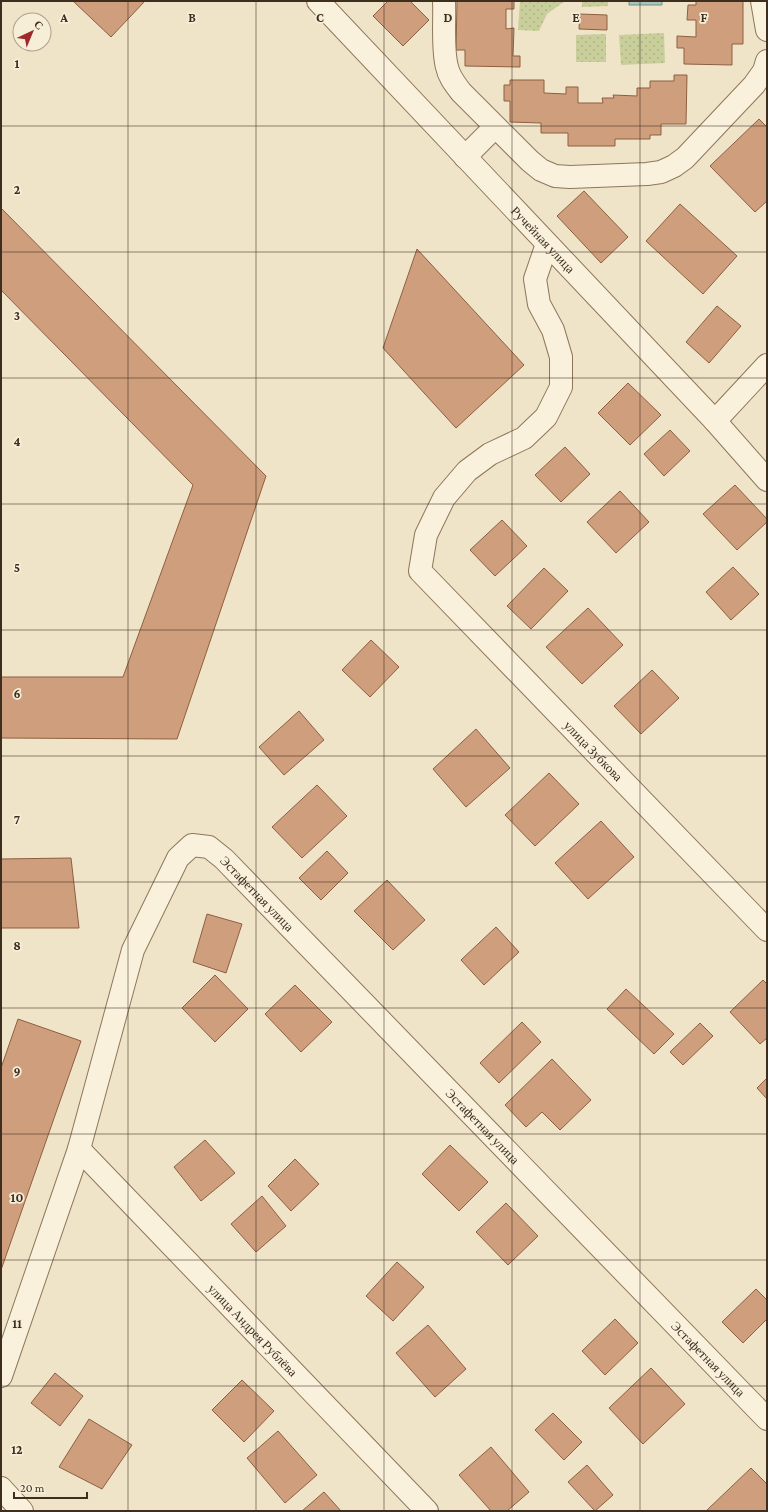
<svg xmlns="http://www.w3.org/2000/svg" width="768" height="1512" font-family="'Crimson Pro',serif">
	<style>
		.grass { fill: url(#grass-dots) }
		.water { fill: #a9c4bc; stroke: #6f938a }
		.building { fill: #cf9f7d; stroke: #8d5f41 }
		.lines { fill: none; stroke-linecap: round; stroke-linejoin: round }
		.minor-casing { stroke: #8d765c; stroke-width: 24 }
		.minor { stroke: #faf1dc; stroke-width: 22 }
		.grid { fill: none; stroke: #3d2e20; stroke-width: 1; stroke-opacity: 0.55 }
		.labels { text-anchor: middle; stroke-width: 3.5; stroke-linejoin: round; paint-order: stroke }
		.street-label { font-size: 13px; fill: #3d2e20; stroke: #f7eed8 }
		.grid-label { font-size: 13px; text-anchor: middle; font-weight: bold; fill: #3d2e20; stroke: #f7eed8; stroke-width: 3.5; stroke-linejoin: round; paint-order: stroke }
	</style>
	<defs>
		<pattern id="grass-dots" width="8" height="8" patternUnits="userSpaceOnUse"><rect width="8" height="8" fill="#c9cf9b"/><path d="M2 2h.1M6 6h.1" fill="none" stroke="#aeb285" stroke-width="1.8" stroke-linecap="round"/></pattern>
	</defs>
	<rect width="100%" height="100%" fill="#f0e4c8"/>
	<!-- grass -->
	<path class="grass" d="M520 1H565L547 14 539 31 518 30Z
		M582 1H608V6L582 7Z
		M664 33 665 63 621 65 619 35Z
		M606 34V62H576V35Z"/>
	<!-- water -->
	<path class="water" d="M629 1H662V5H629Z"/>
	<!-- building -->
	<path class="building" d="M73 1H145L111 37Z
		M388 1H410L429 20 403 46 373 16Z
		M457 1H514V9H506V29L514 28 513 56H520V67L465 66V50H456Z
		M696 1H743V44H732V65L684 64V48H677V36L696 37V20H687L688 5H696Z
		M580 14 607 15V30L579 29Z
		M674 75H687L686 124H661V135H650V139H615V146H568V133H541V123L510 122V101H504V85H510V80H544V93L566 94V87H578V103H603L602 98H614L613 95 637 96V88H650V81H674Z
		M759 119 767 127V201L755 212 710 166Z
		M584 191 628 237 601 263 557 216Z
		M680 204 737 256 703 294 646 241Z
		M1 208 266 476 177 739 1 738V677H123L193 485 1 290Z
		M417 249 524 365 456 428 383 348Z
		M717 306 741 326 709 363 686 342Z
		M628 383 661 415 630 445 598 413Z
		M670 430 690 451 664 476 644 454Z
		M565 447 590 474 561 502 535 475Z
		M735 485 767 519V522L737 550 703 514Z
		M620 491 649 522 616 553 587 522Z
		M502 520 527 546 495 576 470 550Z
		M733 567 759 594 731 620 706 592Z
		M544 568 568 591 531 629 507 606Z
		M588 608 623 645 582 684 546 647Z
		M371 640 399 667 370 697 342 670Z
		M652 670 679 698 641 734 614 706Z
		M299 711 324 740 284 775 259 747Z
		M476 729 510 768 466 807 433 769Z
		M549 773 579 804 535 846 505 815Z
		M317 785 347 816 302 858 272 827Z
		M601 821 634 857 588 899 555 863Z
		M327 851 348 873 321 900 299 878Z
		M71 858 79 928H1V859Z
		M387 880 425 920 393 950 354 911Z
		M207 914 242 924 226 973 193 962Z
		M496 927 519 952 484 985 461 960Z
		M215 975 248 1009 215 1042 182 1008Z
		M763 980 767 984V1038L760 1044 730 1012Z
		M295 985 332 1022 301 1052 265 1014Z
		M626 989 674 1034 654 1054 607 1009Z
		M18 1019 81 1041 1 1270V1068Z
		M522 1022 541 1042 499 1083 480 1063Z
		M700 1023 713 1036 683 1065 670 1052Z
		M552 1059 591 1100 560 1130 542 1112 526 1127 505 1105Z
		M767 1078V1099L757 1088Z
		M205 1140 235 1173 201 1201 174 1167Z
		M450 1145 488 1182 459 1211 422 1174Z
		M295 1159 319 1184 291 1211 268 1186Z
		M262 1196 286 1226 256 1252 231 1224Z
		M506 1203 538 1236 508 1265 476 1232Z
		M397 1262 424 1287 393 1321 366 1296Z
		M756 1289 767 1300V1319L743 1343 722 1322Z
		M615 1319 638 1343 605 1375 582 1351Z
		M428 1325 466 1369 435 1397 396 1353Z
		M651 1368 685 1404 643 1444 609 1408Z
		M55 1373 83 1396 60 1426 31 1403Z
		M242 1380 274 1411 244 1442 212 1410Z
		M553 1413 582 1442 564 1460 535 1430Z
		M89 1419 132 1445 102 1489 59 1467Z
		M278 1431 317 1475 285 1503 247 1458Z
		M491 1447 529 1492 507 1511H491L459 1475Z
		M587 1465 613 1495 595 1511 568 1482Z
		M751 1468 767 1484V1511H706Z
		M324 1492 341 1511H302Z"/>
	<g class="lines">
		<!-- minor casing -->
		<g class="minor-casing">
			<g id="minor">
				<path id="s1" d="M318 1 715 421 767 480"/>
				<path d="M444 1C445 20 442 49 447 67 449 77 455 84 461 92L530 161 541 170 555 176 570 177 647 174 661 172 674 166 685 158 754 85 764 71 767 61"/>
				<path d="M762 1 767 30"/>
				<path d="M465 157 495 127"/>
				<path id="s2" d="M547 244 535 279 539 304 553 330 561 357V387L546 417 524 438 490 454 467 471 444 498 426 535 420 571 767 930"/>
				<path d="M715 421 767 365"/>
				<path id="s3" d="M79 1149 427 1511"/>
				<path id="s4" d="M1 1376 79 1149 133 950 178 858 192 845 209 847 224 859 767 1419"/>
				<path d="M1 1488 22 1511"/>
			</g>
		</g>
		<!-- minor -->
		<use href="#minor" class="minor"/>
	</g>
	<!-- grid -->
	<path class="grid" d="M128 1V1511M256 1V1511M384 1V1511M512 1V1511M640 1V1511M1 126H767M1 252H767M1 378H767M1 504H767M1 630H767M1 756H767M1 882H767M1 1008H767M1 1134H767M1 1260H767M1 1386H767"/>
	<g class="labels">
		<!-- street labels -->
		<g class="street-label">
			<text dy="5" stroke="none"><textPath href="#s1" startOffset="328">Ручейная улица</textPath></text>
			<text dy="5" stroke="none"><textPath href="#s2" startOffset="643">улица Зубкова</textPath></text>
			<text dy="5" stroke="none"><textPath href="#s4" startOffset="652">Эстафетная улица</textPath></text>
			<text dy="5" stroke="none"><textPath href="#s4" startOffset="976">Эстафетная улица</textPath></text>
			<text dy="5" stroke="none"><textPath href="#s3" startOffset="251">улица Андрея Рублёва</textPath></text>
			<text dy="5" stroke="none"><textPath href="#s4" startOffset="1300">Эстафетная улица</textPath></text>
		</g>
	</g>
	<g class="grid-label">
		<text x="64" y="22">A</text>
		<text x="192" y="22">B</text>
		<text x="320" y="22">C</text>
		<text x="448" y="22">D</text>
		<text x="576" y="22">E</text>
		<text x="704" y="22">F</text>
		<text x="17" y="68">1</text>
		<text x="17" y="194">2</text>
		<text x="17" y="320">3</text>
		<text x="17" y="446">4</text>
		<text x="17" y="572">5</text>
		<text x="17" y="698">6</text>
		<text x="17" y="824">7</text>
		<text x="17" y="950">8</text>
		<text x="17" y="1076">9</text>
		<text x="17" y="1202">10</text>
		<text x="17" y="1328">11</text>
		<text x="17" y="1454">12</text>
	</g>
	<!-- border -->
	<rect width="768" height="1512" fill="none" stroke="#3d2e20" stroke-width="4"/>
	<!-- north arrow -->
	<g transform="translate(32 32) rotate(44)"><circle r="19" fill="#f7eed8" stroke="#ada18e"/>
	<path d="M0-3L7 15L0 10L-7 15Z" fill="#9e2a2b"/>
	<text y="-6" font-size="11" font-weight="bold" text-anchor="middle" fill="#3d2e20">С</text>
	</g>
	<!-- scale -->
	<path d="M14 1492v6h73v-6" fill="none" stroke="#3d2e20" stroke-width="2"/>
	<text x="20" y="1492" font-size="12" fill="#3d2e20" stroke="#f7eed8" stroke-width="3" paint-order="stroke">20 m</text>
</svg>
